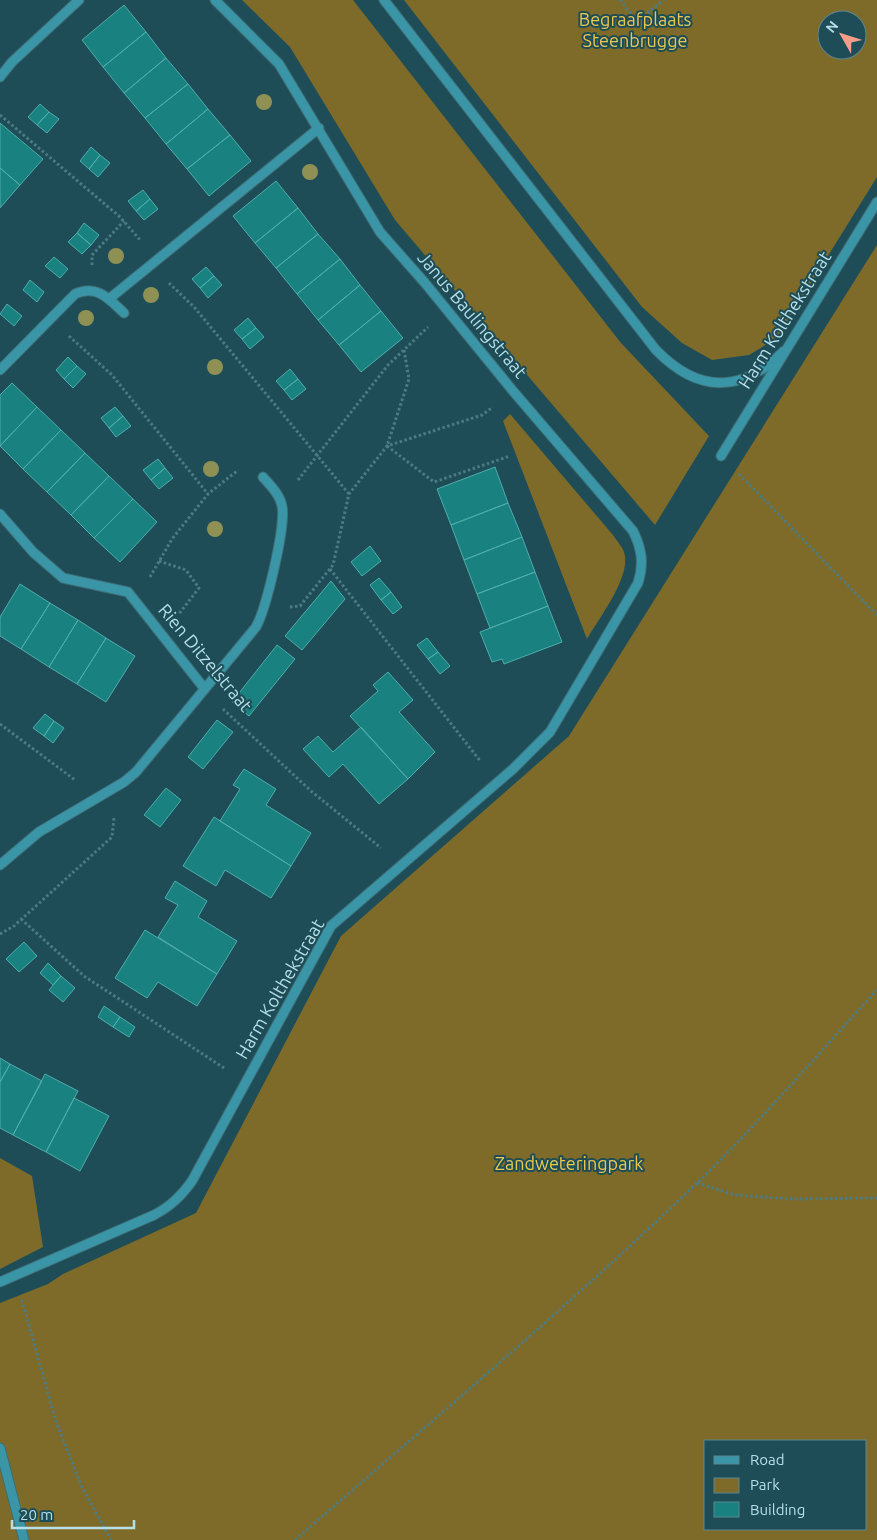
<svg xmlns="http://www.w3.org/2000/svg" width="877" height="1540" font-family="Ubuntu,sans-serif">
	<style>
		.green { fill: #7e6b29; fill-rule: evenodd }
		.building { fill: #19817f; stroke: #4fadab }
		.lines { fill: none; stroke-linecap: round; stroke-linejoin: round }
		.minor-casing { stroke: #3e6d76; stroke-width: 11 }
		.path { stroke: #4d7b84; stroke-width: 3; stroke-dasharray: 2.5 2.5; stroke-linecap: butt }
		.minor { stroke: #3a95a7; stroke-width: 9 }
		.tree { fill: #8e9153 }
		.labels { text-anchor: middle; stroke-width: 4; stroke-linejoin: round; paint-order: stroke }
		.park-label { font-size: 18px; fill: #eac850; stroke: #1e4d57 }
		.street-label { font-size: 18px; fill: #b6dfe8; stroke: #1e4d57 }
	</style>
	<rect width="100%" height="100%" fill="#1e4d57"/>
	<!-- green -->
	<path class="green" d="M242 0H353L621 343 709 436 655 525 395 220 290 47Z
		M404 0H877V177L777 338 749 355 712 360 682 343 642 307ZM827 20H857V50H827Z
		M877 245V1540H0V1303L48 1284 63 1274 196 1213 341 936 569 736ZM706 1441H866V1529H706Z
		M510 414 613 535C616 540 622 546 624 552 632 576 599 618 587 639L503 421Z
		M0 1158 32 1176 43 1247 0 1269Z"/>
	<!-- building -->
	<path class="building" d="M124 5 146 32 103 67 82 40Z
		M146 32 166 58 124 93 103 67Z
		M166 58 188 84 145 118 124 93Z
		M188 84 208 109 166 144 145 118Z
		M40 104 49 112 37 125 28 117Z
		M208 109 230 135 187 169 166 144Z
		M49 112 59 119 47 133 37 125Z
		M0 123 43 159 20 185 0 168Z
		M230 135 251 161 209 196 187 169Z
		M91 147 100 155 89 169 80 161Z
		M100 155 110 163 98 177 89 169Z
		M0 168 20 185 0 208Z
		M276 181 298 208 255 243 233 216Z
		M143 190 150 199 136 211 128 201Z
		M150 199 158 209 144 220 136 211Z
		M298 208 318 234 276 268 255 243Z
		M84 223 99 235 91 245 77 233Z
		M77 233 91 245 82 254 68 242Z
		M318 234 340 259 297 294 276 268Z
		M54 257 68 269 60 278 45 266Z
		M340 259 360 285 318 320 297 294Z
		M206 267 214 276 200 288 192 279Z
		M214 276 222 285 208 298 200 288Z
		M30 280 44 292 37 302 23 290Z
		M360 285 381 311 339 345 318 320Z
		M7 304 22 316 14 326 0 314Z
		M381 311 403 338 361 372 339 345Z
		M248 318 256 328 242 339 234 330Z
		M256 328 264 337 250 349 242 339Z
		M68 357 77 366 64 379 56 370Z
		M77 366 86 374 73 388 64 379Z
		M290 369 298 379 284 390 276 381Z
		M298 379 306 389 292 400 284 390Z
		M12 383 37 407 0 446V395Z
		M37 407 61 430 23 469 0 446Z
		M115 407 123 416 109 428 101 418Z
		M123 416 131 426 116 437 109 428Z
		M61 430 85 453 47 492 23 469Z
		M85 453 109 476 71 515 47 492Z
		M158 459 165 468 151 480 143 470Z
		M495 467 508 503 451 525 437 489Z
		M165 468 173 478 159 489 151 480Z
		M109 476 133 499 94 538 71 515Z
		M133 499 157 522 120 562 94 538Z
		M508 503 522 537 464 560 451 525Z
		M522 537 535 572 477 594 464 560Z
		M370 546 381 561 362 576 351 562Z
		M535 572 548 606 490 628 477 594Z
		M379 578 391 592 381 600 370 585Z
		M331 581 345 599 302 650 285 636Z
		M20 584 50 603 21 649 0 636V617Z
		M391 592 402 607 393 614 381 600Z
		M50 603 78 620 49 667 21 649Z
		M548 606 562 642 504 664 502 659 492 662 480 632Z
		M78 620 106 638 77 684 49 667Z
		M106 638 135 656 106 702 77 684Z
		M427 638 438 652 428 659 417 645Z
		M277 645 295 659 249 716 232 702Z
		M438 652 450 666 440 674 428 659Z
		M388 672 413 700 399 712 435 752 408 779 350 716 378 691 373 685Z
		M45 714 54 721 44 736 33 728Z
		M217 720 233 732 203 769 188 757Z
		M54 721 64 728 53 743 44 736Z
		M361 727 408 779 379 804 343 764 329 777 303 749 318 736 333 752Z
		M244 769 276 789 266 805 311 833 291 866 220 821 240 789 233 785Z
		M166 788 181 800 160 827 144 815Z
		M214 817 291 866 271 898 225 870 216 886 183 866Z
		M175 881 207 901 198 917 237 941 217 974 158 937 178 905 165 898Z
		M145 930 217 974 197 1006 158 982 147 998 115 978Z
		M24 942 37 956 19 972 6 959Z
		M48 963 61 976 53 985 40 973Z
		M61 976 75 988 63 1002 49 990Z
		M104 1006 120 1017 113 1027 98 1017Z
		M120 1017 135 1027 129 1037 113 1027Z
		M0 1058 10 1064 0 1082Z
		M10 1064 42 1081 13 1135 0 1128V1082Z
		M45 1074 78 1091 46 1152 13 1135Z
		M74 1098 109 1116 80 1171 46 1152Z"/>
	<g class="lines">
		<!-- minor casing -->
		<g class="minor-casing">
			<path id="minor" d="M384 0 656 350C698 393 741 394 784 351
				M0 77 12 62 79 0
				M109 299 319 128
				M0 370 75 294C97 284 109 299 124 313
				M721 456 877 202
				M0 514 33 552 63 578 128 592 204 688
				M0 865 39 832 124 782 136 772 256 627C266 609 286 527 282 506 280 495 271 486 263 477
				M0 1282 154 1215C171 1206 181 1196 192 1181L331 926 513 769 550 732 638 583C644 564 642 549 633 531L513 391 425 283 380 232 279 64 215 0
				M0 1448 24 1540"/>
		</g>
		<!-- path -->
		<path class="path" d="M620 0 637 21 664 0
			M0 115 120 217 141 241
			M92 265V255L124 221
			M169 283 194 307 349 494
			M69 336 112 375 208 494
			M404 350 409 379 387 446 434 482 510 456
			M739 474 877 615
			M298 480 388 365 428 327
			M159 561 186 570 199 588 178 615
			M330 569 481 762
			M150 577 172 539 208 494 237 471
			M290 607 300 606 333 565 349 494 387 446 482 415 493 407
			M223 709 311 791 381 848
			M0 724 75 780
			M21 919 84 976 224 1068
			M0 934 14 926 112 837 114 818
			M697 1183 735 1195 792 1199 877 1198
			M22 1300 56 1422 81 1485 111 1540
			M295 1540C429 1423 567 1308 696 1184 759 1123 817 1055 877 990"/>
		<!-- minor -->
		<use href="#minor" class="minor"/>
	</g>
	<!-- trees -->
	<g class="tree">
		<circle cx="264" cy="102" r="8"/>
		<circle cx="310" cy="172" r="8"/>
		<circle cx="116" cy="256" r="8"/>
		<circle cx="151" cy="295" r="8"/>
		<circle cx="86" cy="318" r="8"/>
		<circle cx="215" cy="367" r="8"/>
		<circle cx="211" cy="469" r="8"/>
		<circle cx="215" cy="529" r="8"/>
	</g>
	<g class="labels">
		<!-- park labels -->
		<g class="park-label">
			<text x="635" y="26">Begraafplaats<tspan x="635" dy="21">Steenbrugge</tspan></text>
			<text x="569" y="1170">Zandweteringpark</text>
		</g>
		<!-- street labels -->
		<g class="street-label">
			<text transform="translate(472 315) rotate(50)" y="6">Janus Baulingstraat</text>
			<text transform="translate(785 320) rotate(-58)" y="6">Harm Kolthekstraat</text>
			<text transform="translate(205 658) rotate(50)" y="6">Rien Ditzelstraat</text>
			<text transform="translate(280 989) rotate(-60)" y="6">Harm Kolthekstraat</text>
		</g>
	</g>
	<!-- legend -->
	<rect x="704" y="1440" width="162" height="90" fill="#1e4d57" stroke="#5b8791"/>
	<rect x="714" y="1456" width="25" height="8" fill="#3a95a7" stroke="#5b8791"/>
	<text x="750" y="1465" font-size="15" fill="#b6dfe8">Road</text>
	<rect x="714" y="1478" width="25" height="15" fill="#7e6b29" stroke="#5b8791"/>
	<text x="750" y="1490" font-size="15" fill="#b6dfe8">Park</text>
	<rect x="714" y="1502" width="25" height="15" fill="#19817f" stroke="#5b8791"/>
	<text x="750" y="1515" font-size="15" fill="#b6dfe8">Building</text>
	<!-- north arrow -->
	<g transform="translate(842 35) rotate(309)"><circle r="24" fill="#1e4d57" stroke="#5b8791"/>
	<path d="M0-4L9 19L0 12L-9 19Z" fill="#f49e8a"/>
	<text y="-8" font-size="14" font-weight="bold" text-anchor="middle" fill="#b6dfe8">N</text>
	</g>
	<!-- scale -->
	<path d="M12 1520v8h122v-8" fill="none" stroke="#b6dfe8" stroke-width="2.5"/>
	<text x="20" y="1520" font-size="15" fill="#b6dfe8" stroke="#1e4d57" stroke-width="4" paint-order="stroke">20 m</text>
</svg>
